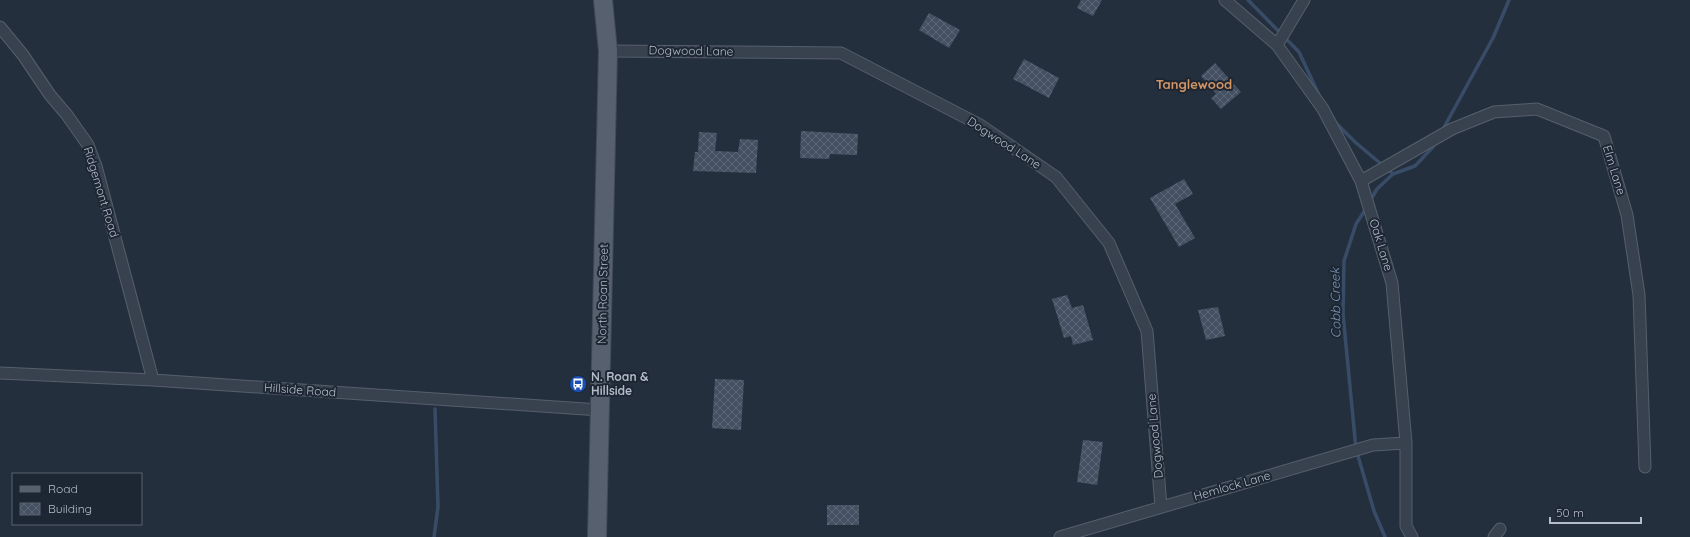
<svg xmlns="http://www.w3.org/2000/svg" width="1690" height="537" font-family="Quicksand,sans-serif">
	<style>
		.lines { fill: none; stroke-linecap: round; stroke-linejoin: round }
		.stream { stroke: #394c67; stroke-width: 3.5 }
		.building { fill: url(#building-cross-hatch) }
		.minor-casing { stroke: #565f6c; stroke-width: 13 }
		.primary-casing { stroke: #414a57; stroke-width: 20 }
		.minor { stroke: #38414e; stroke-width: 11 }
		.primary { stroke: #56606e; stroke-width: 18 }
		.labels { text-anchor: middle; stroke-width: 4; stroke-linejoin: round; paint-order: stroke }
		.street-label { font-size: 12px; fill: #b4bcc9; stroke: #1d2633 }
		.poi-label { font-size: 12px; font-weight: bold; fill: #b4bcc9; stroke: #1d2633; text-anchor: start }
		.neighbourhood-label { font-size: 13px; font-weight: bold; fill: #d59563; stroke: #1d2633 }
		.water-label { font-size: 13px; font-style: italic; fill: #7c92b1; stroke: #1d2633 }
	</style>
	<defs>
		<pattern id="building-cross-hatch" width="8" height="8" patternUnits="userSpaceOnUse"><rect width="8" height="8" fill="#455162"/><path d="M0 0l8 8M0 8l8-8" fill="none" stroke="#5d6877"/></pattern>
	</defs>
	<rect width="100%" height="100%" fill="#242f3e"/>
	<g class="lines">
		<!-- stream -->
		<path class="stream" d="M1248 0 1299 52 1319 95
			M1334 121 1355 142 1393 174
			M1442 131 1493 38 1509 0
			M1370 201 1377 189 1393 174 1415 166 1433 147 1436 141
			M1367 207 1356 224 1344 261 1343 314 1356 449 1374 511 1385 537
			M434 537 438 507 435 409"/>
	</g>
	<!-- building -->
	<path class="building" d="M1081 0H1102L1093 16 1077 8Z
		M929 13 960 30 949 48 919 30Z
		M1024 59 1059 78 1049 98 1013 79Z
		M1215 63 1241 92 1221 109 1211 98 1216 94 1201 76Z
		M801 131 858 134 857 155 830 154 829 159 800 158Z
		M699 132 717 133 715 151 738 152 740 139 758 140 756 173 693 171 695 152H698Z
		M1184 179 1193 194 1175 204 1195 238 1179 247 1150 198Z
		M1067 295 1072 308 1083 305 1093 340 1073 345 1071 336 1064 338 1052 299Z
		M1218 307 1225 336 1206 340 1198 310Z
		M715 379 744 380 741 430 712 428Z
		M1083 440 1103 442 1097 485 1077 482Z
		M827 505H859V525H827Z"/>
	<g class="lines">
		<!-- minor casing -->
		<g class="minor-casing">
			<path id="minor" d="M1225 0 1277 45 1323 109 1361 181 1392 283 1406 443V526L1412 537
				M0 27 23 55 50 95 67 115 88 145 96 166 153 380
				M1277 45 1304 0
				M608 51 841 53 980 125 1056 177 1109 243 1147 331 1161 507
				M1361 181 1452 129 1494 112 1537 109 1604 136 1627 215 1639 295 1645 467
				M0 373 153 380 600 410
				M1060 537 1373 445 1406 443
				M1494 537 1500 529"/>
		</g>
		<!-- primary casing -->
		<g class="primary-casing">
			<path id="primary" d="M597 537 608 51 603 0"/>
		</g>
		<!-- minor -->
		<use href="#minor" class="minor"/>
		<!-- primary -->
		<use href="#primary" class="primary"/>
	</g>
	<!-- icons -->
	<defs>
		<g id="bus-disc" transform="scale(0.9)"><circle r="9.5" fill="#1a4fb4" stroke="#1d2633"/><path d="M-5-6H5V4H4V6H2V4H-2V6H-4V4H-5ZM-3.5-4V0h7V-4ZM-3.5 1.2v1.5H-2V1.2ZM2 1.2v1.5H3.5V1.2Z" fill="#fff"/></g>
	</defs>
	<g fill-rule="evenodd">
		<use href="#bus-disc" x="578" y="384"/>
	</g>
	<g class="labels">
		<!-- street labels -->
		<g class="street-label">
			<text transform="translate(691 51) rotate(1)" y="4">Dogwood Lane</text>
			<text transform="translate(1004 143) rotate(33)" y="4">Dogwood Lane</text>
			<text transform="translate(1614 170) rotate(73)" y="4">Elm Lane</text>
			<text transform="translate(101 192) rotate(73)" y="4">Ridgemont Road</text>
			<text transform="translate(1381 245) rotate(73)" y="4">Oak Lane</text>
			<text transform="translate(603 294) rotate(-89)" y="4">North Roan Street</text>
			<text transform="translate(300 390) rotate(4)" y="4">Hillside Road</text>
			<text transform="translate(1155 436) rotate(-95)" y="4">Dogwood Lane</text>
			<text transform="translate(1232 486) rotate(-16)" y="4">Hemlock Lane</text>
		</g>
		<!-- poi labels -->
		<g class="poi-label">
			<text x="591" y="381">N. Roan &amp;<tspan x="591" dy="14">Hillside</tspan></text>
		</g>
		<!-- neighbourhood labels -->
		<g class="neighbourhood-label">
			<text x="1194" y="89">Tanglewood</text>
		</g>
		<!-- water labels -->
		<g class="water-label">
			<text transform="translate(1335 303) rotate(-91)" y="5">Cobb Creek</text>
		</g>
	</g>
	<!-- legend -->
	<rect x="12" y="473" width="130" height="52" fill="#1d2633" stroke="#59626f"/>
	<rect x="20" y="486" width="20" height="6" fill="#56606e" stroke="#59626f"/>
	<text x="48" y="493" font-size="12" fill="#b4bcc9">Road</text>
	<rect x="20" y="503" width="20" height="12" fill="url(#building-cross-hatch)" stroke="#59626f"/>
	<text x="48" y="513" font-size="12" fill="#b4bcc9">Building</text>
	<!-- scale -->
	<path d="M1550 517v6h91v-6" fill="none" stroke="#b4bcc9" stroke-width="2"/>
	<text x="1556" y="517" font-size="12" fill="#b4bcc9" stroke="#1d2633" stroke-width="3" paint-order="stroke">50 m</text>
</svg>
